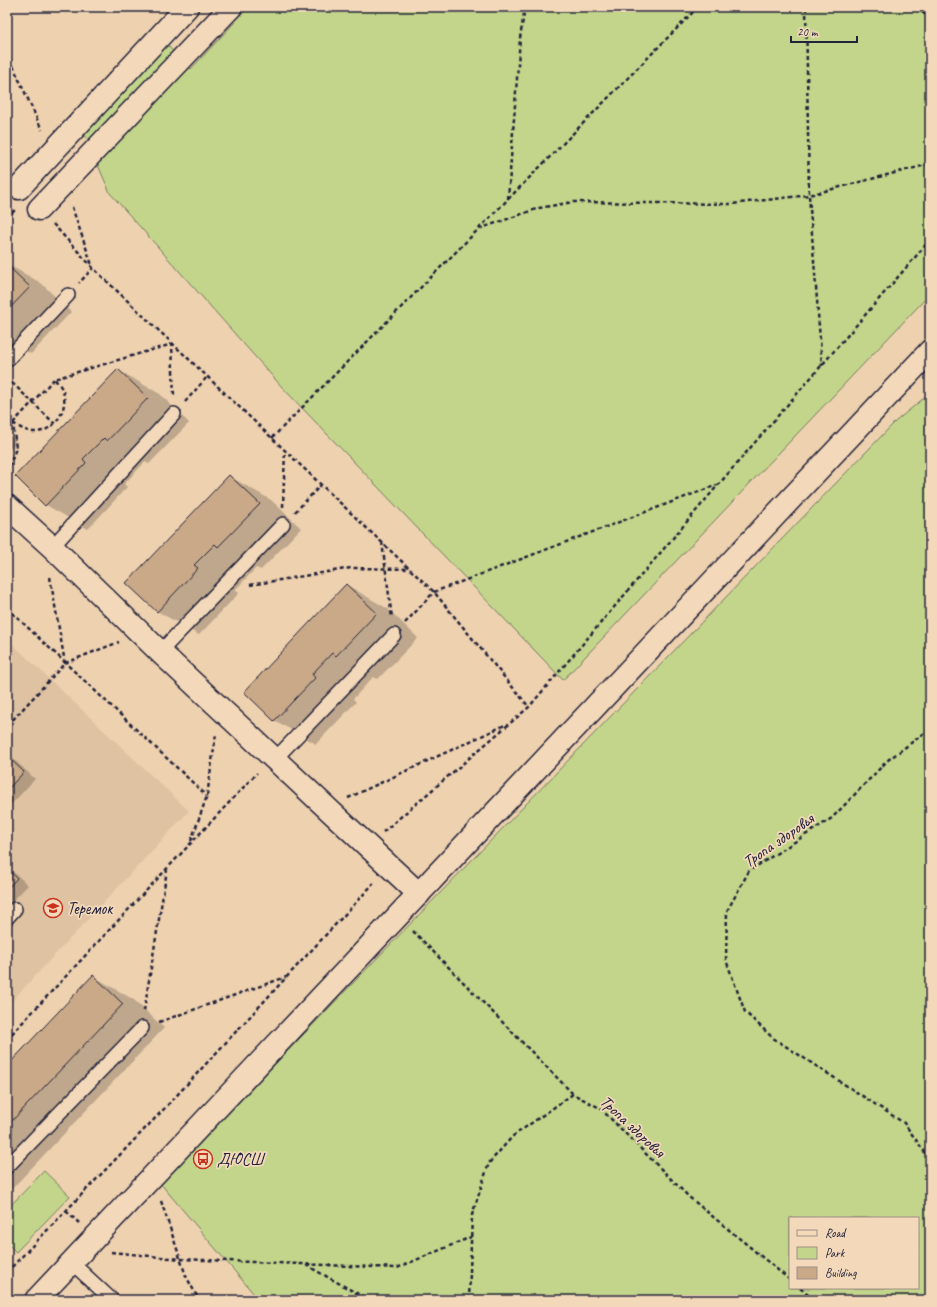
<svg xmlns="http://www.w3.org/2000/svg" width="937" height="1307" font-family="Caveat,sans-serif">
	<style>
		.built { fill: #dfc2a1 }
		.green { fill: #c3d58a; stroke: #727c62; fill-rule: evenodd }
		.shadow { fill: #0003 }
		.building { fill: #c9a988; stroke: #22223b }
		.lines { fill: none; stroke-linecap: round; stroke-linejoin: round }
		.lane-casing { stroke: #22223b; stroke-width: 16 }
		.street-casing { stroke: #22223b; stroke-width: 25 }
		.secondary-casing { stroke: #22223b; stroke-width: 25 }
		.path { stroke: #22223b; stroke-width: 2.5; stroke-dasharray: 4 3; stroke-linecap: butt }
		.lane { stroke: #f3d9ba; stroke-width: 13 }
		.street { stroke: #f3d9ba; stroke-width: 22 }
		.secondary { stroke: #f3d9ba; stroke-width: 22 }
		.labels { text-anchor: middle; stroke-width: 3.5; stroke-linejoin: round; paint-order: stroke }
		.street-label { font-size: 17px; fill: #22223b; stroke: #f3d9ba }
		.poi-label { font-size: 17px; fill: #22223b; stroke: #f3d9ba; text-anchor: start }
	</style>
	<rect width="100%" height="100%" fill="#eed1af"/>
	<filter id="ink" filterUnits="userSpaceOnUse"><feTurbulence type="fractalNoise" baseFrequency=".025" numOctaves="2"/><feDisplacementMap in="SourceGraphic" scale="8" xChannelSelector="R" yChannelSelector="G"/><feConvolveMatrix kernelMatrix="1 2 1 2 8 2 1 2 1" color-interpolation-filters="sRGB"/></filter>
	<g filter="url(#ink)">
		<!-- built -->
		<path class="built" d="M7 639 189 811 7 1006Z"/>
		<!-- green -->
		<path class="green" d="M249 7H930V294L563 680 282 387 110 193 83 130 163 41 191 69Z
			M930 393V1300H259L160 1183 896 421ZM790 1218H918V1288H790Z
			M44 1171 70 1196 16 1252 7 1243V1209Z"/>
		<!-- shadow -->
		<path class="shadow" d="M7 264 41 283 71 312 31 354 26 351 7 372Z
			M118 370 160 394 189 423 149 464 145 462 124 484 127 487 88 529 46 505 16 476Z
			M7 433 16 442 7 452Z
			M229 476 271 500 301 528 261 570 256 568 235 590 239 593 199 635 157 611Z
			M347 585 388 609 418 638 378 679 373 677 353 699 356 702 316 744 274 720Z
			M7 753 35 779 7 809Z
			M7 866 28 885 7 907Z
			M93 976 134 1000 164 1028 7 1194V1067Z"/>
		<!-- building -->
		<path class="building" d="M7 265 30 287 7 311Z
			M118 369 148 398 107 441 104 438 83 459 86 463 45 506 15 476Z
			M229 475 260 504 218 547 215 544 194 565 198 568 157 612 126 583Z
			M346 584 377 613 336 656 332 653 312 674 315 678 274 721 244 692Z
			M7 756 24 772 7 790Z
			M7 869 17 878 7 889Z
			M93 975 123 1004 7 1126V1066Z"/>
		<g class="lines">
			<!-- lane casing -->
			<g class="lane-casing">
				<path id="lane" d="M7 360 68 295
					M52 547 174 414
					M160 652 283 524
					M275 759 394 635
					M7 918 15 909
					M7 1167 142 1028
					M71 1262 112 1300"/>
			</g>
			<!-- street casing -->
			<g class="street-casing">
				<path id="street" d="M19 188 187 7
					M39 209 231 7
					M7 506 52 547 160 652 419 894"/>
			</g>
			<!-- secondary casing -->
			<g class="secondary-casing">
				<path id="secondary" d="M36 1300 930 351"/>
			</g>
			<!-- path -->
			<path class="path" d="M806 7 809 195 822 366
				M917 7 930 19
				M7 53 42 130
				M508 199 520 38 525 7
				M72 207 93 268 79 283
				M7 218 15 210
				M53 224 93 268 434 592 529 707
				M479 229 539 208 573 202 731 204 809 195 930 164
				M7 378 55 424
				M185 402 207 377
				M13 423C20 428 27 432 36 432 56 431 70 407 62 389 60 385 57 382 54 379L172 344 174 397
				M13 423 54 379
				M272 438 698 7
				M7 473 16 448 13 424
				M283 507 285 450
				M295 512 321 485
				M382 542 392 618
				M50 577 65 663
				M250 585 351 568 410 569
				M7 608 207 796
				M405 623 434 592 717 485
				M8 725 65 663 119 642
				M930 729 888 760 832 818 749 871 727 911 726 960 745 1012 773 1038 904 1123 930 1160
				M348 798 505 725
				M383 832 529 707 719 484 930 240
				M191 841 207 796 216 734
				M413 931 573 1094
				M144 1011 167 870
				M159 1022 286 977
				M7 1039 191 843 257 773
				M161 1201 186 1276 199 1300
				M66 1211 79 1223
				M111 1252 180 1259 397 1268 471 1237
				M306 1265 369 1300
				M7 1272 165 1108 374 883
				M800 1288 814 1300
				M469 1300 472 1215 489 1163 513 1136 573 1094 600 1108 689 1197 790 1280
				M923 1300 930 1293"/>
			<!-- lane -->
			<use href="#lane" class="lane"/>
			<!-- street -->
			<use href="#street" class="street"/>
			<!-- secondary -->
			<use href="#secondary" class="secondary"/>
		</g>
	</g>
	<!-- icons -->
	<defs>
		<g id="school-ring" transform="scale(1)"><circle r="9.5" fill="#f3d9ba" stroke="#c8321e" stroke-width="1.5"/><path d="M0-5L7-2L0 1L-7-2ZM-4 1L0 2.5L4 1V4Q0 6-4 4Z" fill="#c8321e"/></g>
		<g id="bus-ring" transform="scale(1)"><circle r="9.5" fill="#f3d9ba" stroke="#c8321e" stroke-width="1.5"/><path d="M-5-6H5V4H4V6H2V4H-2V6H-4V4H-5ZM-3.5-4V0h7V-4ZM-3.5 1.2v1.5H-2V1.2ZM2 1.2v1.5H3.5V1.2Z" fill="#c8321e"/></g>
	</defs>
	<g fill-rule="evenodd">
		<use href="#school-ring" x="53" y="908"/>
		<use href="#bus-ring" x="203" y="1159"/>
	</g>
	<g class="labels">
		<!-- street labels -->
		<g class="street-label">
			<text transform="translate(778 840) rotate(-35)" y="6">Тропа здоровья</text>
			<text transform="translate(633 1126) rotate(43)" y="6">Тропа здоровья</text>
		</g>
		<!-- poi labels -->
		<g class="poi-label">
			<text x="67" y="914">Теремок</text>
			<text x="217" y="1165">ДЮСШ</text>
		</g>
	</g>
	<!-- margin -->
	<rect width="937" height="1307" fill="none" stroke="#f3d9ba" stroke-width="24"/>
	<rect x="12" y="12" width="913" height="1283" fill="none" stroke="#22223b" stroke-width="1.5" filter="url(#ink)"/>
	<!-- legend -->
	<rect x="789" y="1217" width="130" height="72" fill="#f3d9ba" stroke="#9f9087"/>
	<rect x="797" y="1230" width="20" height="6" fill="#f3d9ba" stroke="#9f9087"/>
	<text x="825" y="1237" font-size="12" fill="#22223b">Road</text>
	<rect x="797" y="1247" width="20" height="12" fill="#c3d58a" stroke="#9f9087"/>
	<text x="825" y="1257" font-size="12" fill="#22223b">Park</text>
	<rect x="797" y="1267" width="20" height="12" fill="#c9a988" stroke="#9f9087"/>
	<text x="825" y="1277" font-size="12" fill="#22223b">Building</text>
	<!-- scale -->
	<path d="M791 36v6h66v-6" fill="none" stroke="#22223b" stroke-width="2"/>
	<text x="797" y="36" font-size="12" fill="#22223b" stroke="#f3d9ba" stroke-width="3" paint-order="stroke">20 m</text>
</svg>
